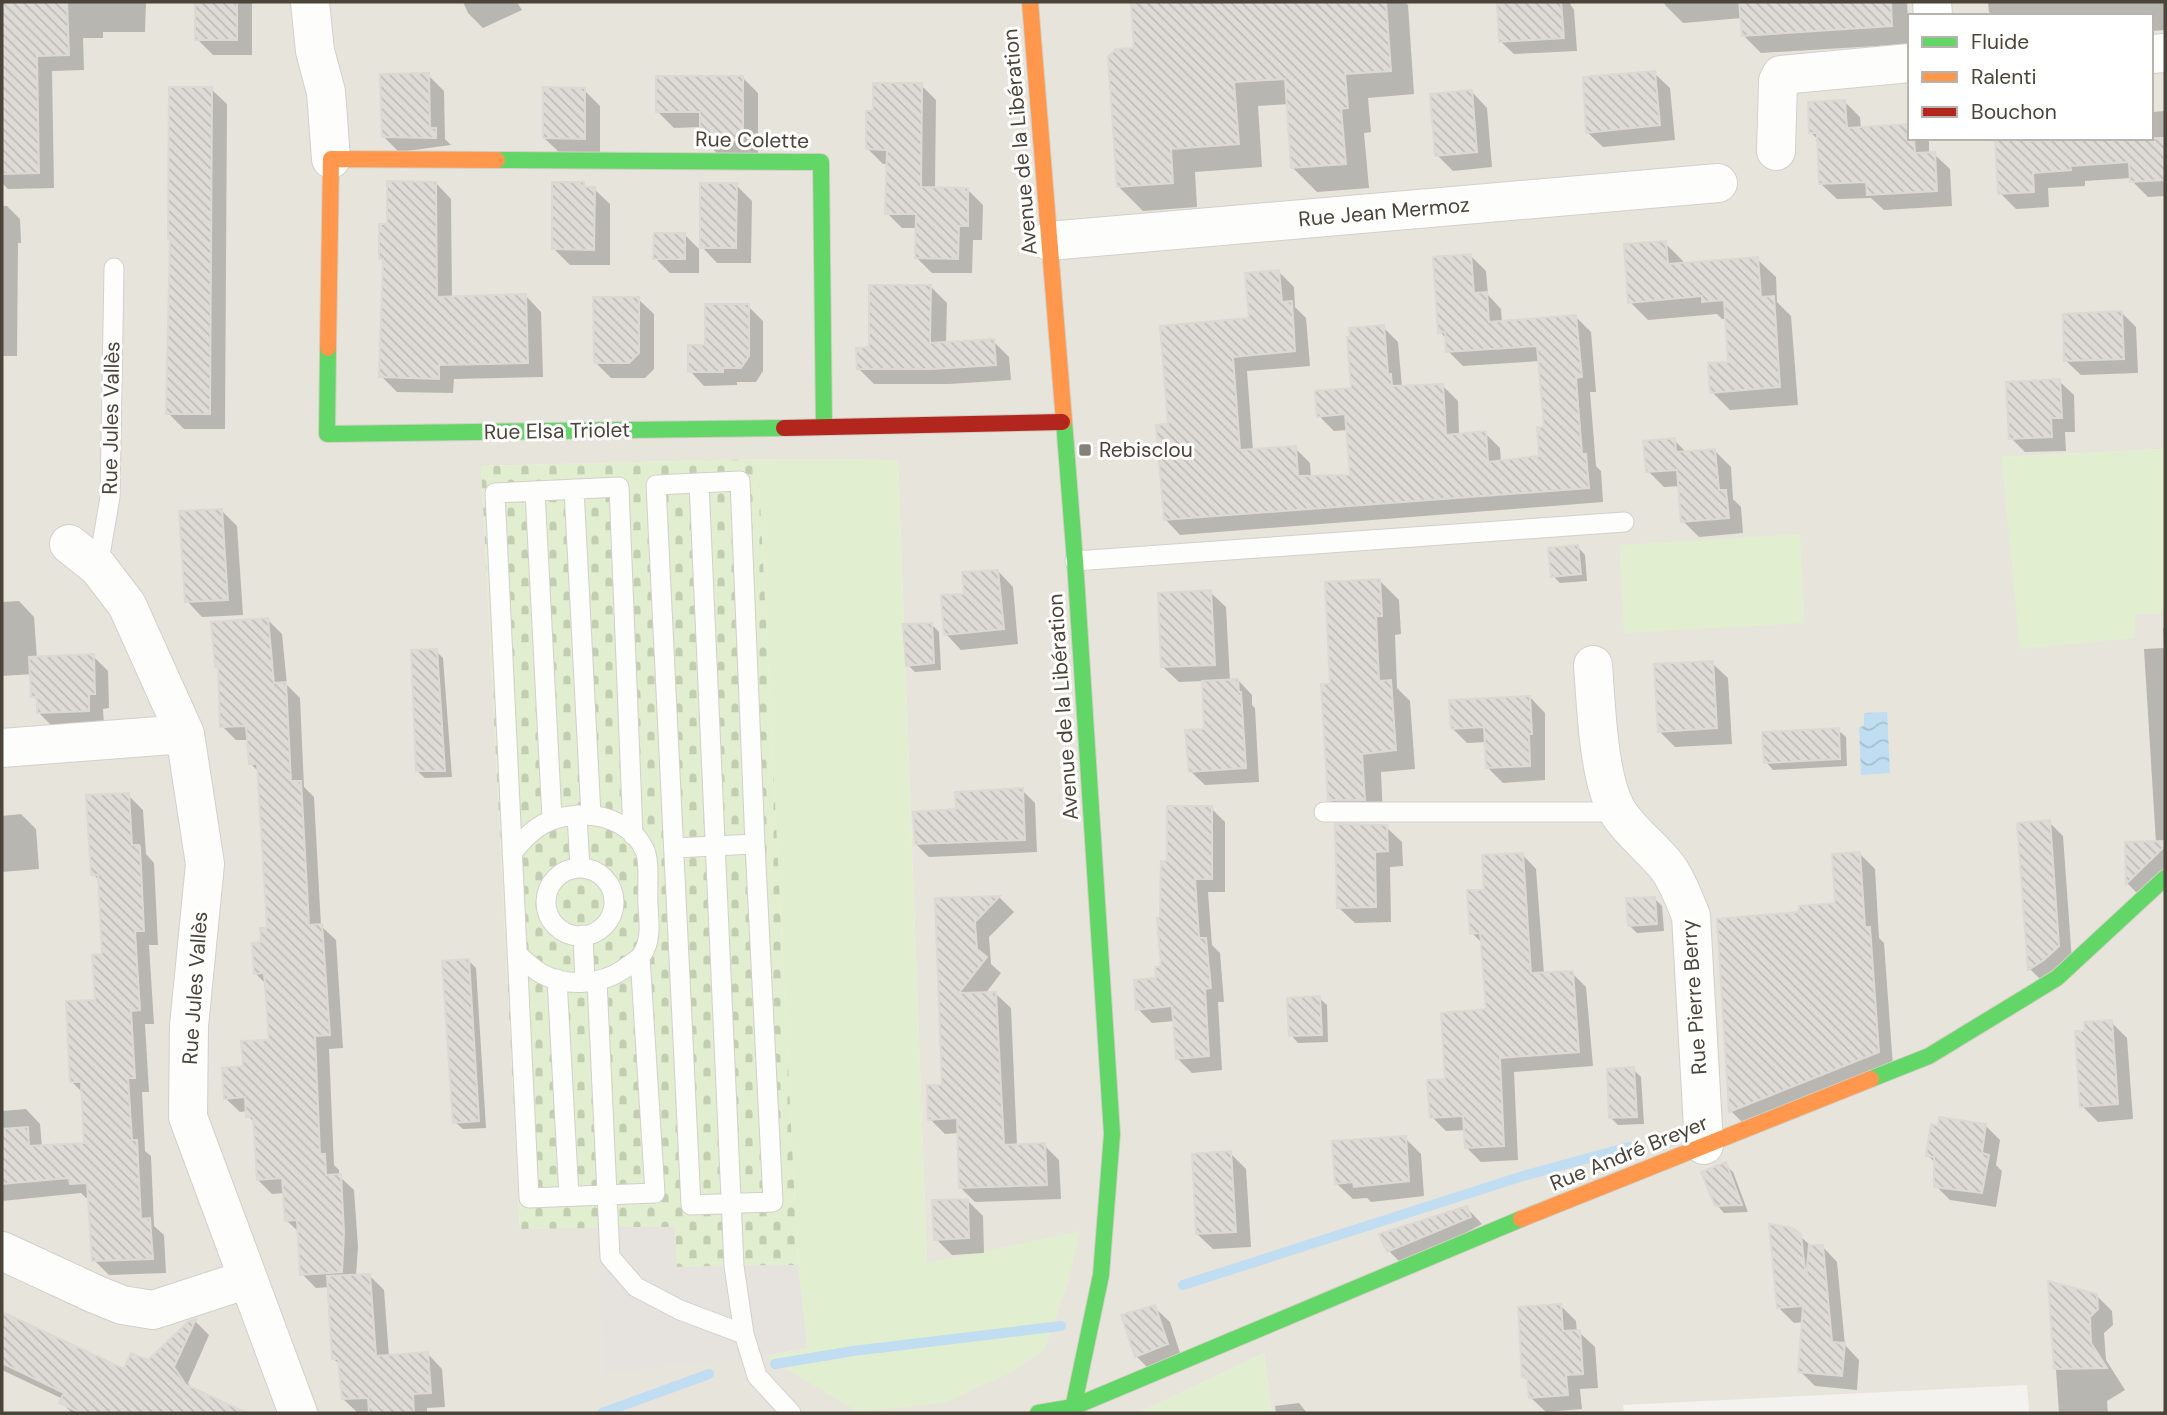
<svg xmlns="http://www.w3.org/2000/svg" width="2167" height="1415" font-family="'DM Sans',sans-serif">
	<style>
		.residential { fill: #e7e4dc; fill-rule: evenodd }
		.grass { fill: #e1eecf }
		.cemetery { fill: url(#cemetery-stones) }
		.parking { fill: #e6e3df }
		.water { fill: url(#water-waves) }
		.shadow { fill: #0003 }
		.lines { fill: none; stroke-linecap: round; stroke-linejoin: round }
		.stream { stroke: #c0ddf1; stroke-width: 10 }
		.building { fill: url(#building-back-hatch); stroke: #dcd9d4; stroke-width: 2 }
		.lane-casing { stroke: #d2d0cb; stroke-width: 21 }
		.street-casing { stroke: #d2d0cb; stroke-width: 40 }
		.fast-casing { stroke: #d3cfc5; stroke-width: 18 }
		.slow-casing { stroke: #d3cfc5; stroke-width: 18 }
		.jam-casing { stroke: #d3cfc5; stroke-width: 18 }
		.lane { stroke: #fdfdfc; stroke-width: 19 }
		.street { stroke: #fdfdfc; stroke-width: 38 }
		.fast { stroke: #63d668; stroke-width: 16 }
		.slow { stroke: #ff974d; stroke-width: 16 }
		.jam { stroke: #b3261e; stroke-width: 16 }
		.poi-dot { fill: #868178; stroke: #fff; stroke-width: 2.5 }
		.labels { text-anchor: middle; stroke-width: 6; stroke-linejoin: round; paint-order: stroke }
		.street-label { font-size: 21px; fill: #4b4439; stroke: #fff }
		.poi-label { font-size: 21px; fill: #4b4439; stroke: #fff; text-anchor: start }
	</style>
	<defs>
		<pattern id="cemetery-stones" width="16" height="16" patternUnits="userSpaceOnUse" patternTransform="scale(1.75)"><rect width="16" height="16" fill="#e1eecf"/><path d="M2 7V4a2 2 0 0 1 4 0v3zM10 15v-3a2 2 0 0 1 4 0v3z" fill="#c3cdb2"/></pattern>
		<pattern id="water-waves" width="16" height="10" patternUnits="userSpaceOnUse" patternTransform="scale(1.75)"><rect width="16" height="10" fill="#c0ddf1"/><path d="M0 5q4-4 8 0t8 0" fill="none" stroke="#a6bfcf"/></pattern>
		<pattern id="building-back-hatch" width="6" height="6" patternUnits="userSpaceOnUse" patternTransform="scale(1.75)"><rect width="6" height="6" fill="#dedbd6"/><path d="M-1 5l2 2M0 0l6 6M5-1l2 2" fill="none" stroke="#c0bdb8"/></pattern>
	</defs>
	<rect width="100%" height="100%" fill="#f4f2ee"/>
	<!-- residential -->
	<path class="residential" d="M2 2H2165V449L2001 457 2135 638V614L2165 613V1413H2029L2027 1385 1623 1405 1624 1413H1271L1264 1353 1138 1413H2ZM1910 16H2151V138H1910ZM758 459 898 460 927 1263 1070 1275 1044 1350 1008 1374 767 1355 798 1265 677 1267 608 1227 520 1229 481 466Z"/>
	<!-- grass -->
	<path class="grass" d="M2165 449V613L2135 614V638L2020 649 2001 457Z
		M758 459 898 460 927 1263 1080 1231 1070 1275 1044 1350 1008 1374 944 1403 858 1412 765 1356 808 1348 798 1265Z
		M1800 534 1805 623 1624 633 1619 545Z
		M1264 1353 1271 1413H1138Z"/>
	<!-- cemetery -->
	<path class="cemetery" d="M758 459 798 1265 676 1267 675 1227 520 1229 481 466Z"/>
	<!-- parking -->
	<path class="parking" d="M597 1227H675L677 1267 798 1265 808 1348 765 1356 604 1373Z"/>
	<!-- water -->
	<path class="water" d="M1887 712 1890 773 1861 775 1859 727 1864 726V713Z"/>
	<!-- shadow -->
	<path class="shadow" d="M2 2H146L145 32H103V38H83L84 70 52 71 54 188 8 189 2 183Z
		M197 2H252V55H213L197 39Z
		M463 2H517L522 10 483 28 468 13Z
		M1132 2H1405L1408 5 1414 94 1368 98 1371 132 1364 133 1369 188 1317 192 1293 168 1289 104 1258 106 1262 167 1195 172 1197 207 1143 211 1119 187 1136 49Z
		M1498 2H1569L1574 10 1577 51 1514 54 1500 41Z
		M1665 2H1907L1909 44 1761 53 1743 35 1742 18 1683 23 1665 5Z
		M1988 2H2165V30L2151 31V16H1993L1989 12Z
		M1654 73 1670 88 1675 140 1603 147 1587 132Z
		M428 75 444 91 445 139 451 145 399 152 384 137Z
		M743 78 758 93V155L718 154 702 139V127L674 128 658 112Z
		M921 85 936 100 935 189 968 190 983 205 982 240H973L972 273H932L917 258 918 228H902L887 213 888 164H883L868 149 875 113Z
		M211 89 227 104 225 429H184L168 413Z
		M584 90 600 106V154L560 153 544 138Z
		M1472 92 1487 108 1492 167 1453 171 1437 155Z
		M1845 102 1860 117 1861 129 1910 138H1925L1929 142V154H1934L1950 169 1952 206 1884 210 1871 198 1837 199 1821 184 1819 140 1811 133Z
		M2165 111V196L2148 197 2132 181V178L2085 181V186L2048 188 2049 207 2016 209 2000 193 1997 138H2044L2045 142 2151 138V112Z
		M436 183 451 199 452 298 526 296 541 312 543 377 454 379 453 393 397 392 381 376 385 262 381 258 389 226Z
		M583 184 588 189H594L610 204V265H570L554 249Z
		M736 185 752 201 751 263H717L702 247Z
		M2 206H7L20 219 21 243H18L17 356H2Z
		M684 234 699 249V273H670L655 258Z
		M1665 243 1683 261V264L1757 259 1776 277 1777 302 1791 316 1798 405 1730 410 1712 392 1730 363 1727 319H1722L1717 314 1648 320 1630 302Z
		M1471 256 1486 271 1488 295 1501 309 1502 323 1576 317 1591 332 1596 392H1590L1596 466 1601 471 1603 502 1180 535 1165 519 1170 426 1251 320 1279 272 1294 287 1295 307 1306 318 1310 366 1247 371 1253 451 1295 448 1310 463 1311 478 1352 477 1348 430 1334 431 1319 416 1352 390 1383 327 1398 342 1402 387 1443 386 1458 401 1459 435 1485 433 1500 448 1501 462 1541 458 1546 428 1540 361 1463 366 1448 351 1447 339 1440 332Z
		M931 287 947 303 946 344 993 341 1009 357 1011 380 949 384H874L858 368 871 349Z
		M638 299 654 314V369L645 378H611L595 362Z
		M748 306 763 321V371L756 382H737V385L704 386 690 371 707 346Z
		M2122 313 2136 327 2138 373 2081 375 2066 361Z
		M2059 381 2074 395 2075 432H2065L2066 451 2025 452 2011 438Z
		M1674 440 1687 453 1715 451 1731 467 1733 499 1741 507 1743 533 1699 537 1683 521 1680 486 1664 487 1648 471Z
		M222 511 237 526 243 615 202 617 187 601Z
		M1578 547 1585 555 1587 581 1560 583 1553 576Z
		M998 571 1013 587 1018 644 961 650 946 634 966 595Z
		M1380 581 1399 600 1401 634 1395 635 1397 688 1410 701 1415 769 1381 772 1383 818H1349L1329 799 1332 685Z
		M1210 592 1226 607 1230 681 1238 680 1252 695V705L1255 708 1259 782 1205 785 1190 771 1206 730 1203 681 1179 682 1163 667Z
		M19 601 34 617 37 659 93 656 108 671 109 708 103 709 104 726 54 728 39 713V702L33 696 32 674 2 676V602Z
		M268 620 282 634 287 685 300 698 304 787 314 797 321 926 336 940 343 1048 329 1049 334 1165 339 1170V1176L354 1190 358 1247 356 1276 369 1275 384 1290 389 1357 428 1354 442 1369 445 1407 427 1408V1413H358L343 1399 340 1365 334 1359 330 1287 316 1288 302 1274 300 1233 287 1221 285 1193 272 1194 258 1180 255 1123 248 1116V1111L240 1112 225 1098 245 1068 271 1041 266 984 255 973 268 929 259 772 250 763 249 740H236L222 726 220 670 217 666Z
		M931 624 939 632 941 670 915 672 908 665Z
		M2165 627V883L2146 902 2128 884 2127 843H2156L2144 649 2164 648 2163 628Z
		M436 651 443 658 452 777 425 778 417 771Z
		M1712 663 1728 678 1732 744 1675 747 1659 731Z
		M1530 697 1545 713V780L1503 783 1488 768 1486 742 1467 743 1452 728Z
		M1838 730 1846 737 1847 766 1773 770 1766 762Z
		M1022 790 1035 803 1037 852 929 857 916 844 957 811Z
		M128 795 143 810 146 854 154 863 158 945H149L154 1024H145L149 1092H142L145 1151 151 1156 154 1226 164 1235 166 1273 109 1275 94 1260 89 1198H86L81 1193 2 1201V1111L26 1109 40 1124 42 1147 86 1145 83 1093 72 1082 97 1001 104 956 100 881 93 874Z
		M1211 808 1225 822V892H1208L1212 945 1220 953 1224 1002H1218L1222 1070 1192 1073 1178 1059 1175 1021 1152 1023 1138 1009 1158 980 1162 969V919L1169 863Z
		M21 814 36 829 39 869 2 872V816Z
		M2049 822 2063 836 2072 961 2044 983 2030 969 2019 824Z
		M1386 827 1402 842 1403 866 1390 867 1391 922 1355 923 1339 908Z
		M1522 854 1536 869 1544 974 1572 973 1586 987 1593 1066 1514 1072 1518 1160 1481 1162 1467 1148 1466 1130 1446 1131 1432 1117 1447 1080 1488 1011 1483 944 1472 933 1486 891Z
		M1860 854 1875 869 1879 938 1884 943 1893 1067 1746 1126 1731 1111 1801 913 1837 905Z
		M1000 898 1014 912 989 937 991 964 1001 973 985 994H996L1011 1008 1017 1146 1044 1145 1059 1160 1061 1199 975 1202 960 1187 959 1133 945 1134 930 1119 943 1087 937 900Z
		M1654 898 1662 906 1664 931 1637 933 1630 926Z
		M469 961 476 968 486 1128 463 1129 455 1122Z
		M1319 998 1327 1005 1328 1042 1298 1043 1291 1035Z
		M2111 1022 2127 1038 2133 1119 2098 1122 2082 1106 2087 1032Z
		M1633 1069 1641 1077 1644 1124 1618 1125 1611 1118Z
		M1986 1126 2000 1140 1996 1165 2002 1171 1996 1207 1950 1200 1936 1186V1164L1928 1155Z
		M1405 1138 1421 1154 1424 1196 1371 1202 1367 1198 1353 1199 1337 1184Z
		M1230 1153 1246 1169 1251 1247 1213 1249 1197 1234Z
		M1725 1164 1733 1172 1748 1212 1724 1213 1717 1205Z
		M967 1200 983 1216 984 1253 952 1255 936 1239Z
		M1467 1208 1482 1224 1404 1266 1389 1251Z
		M1800 1236 1811 1246H1822L1837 1262 1845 1345 1859 1360 1857 1390 1815 1386 1800 1371 1804 1322 1794 1323 1779 1308Z
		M2050 1283 2096 1295 2112 1311 2113 1325 2104 1333 2106 1360 2125 1390 2107 1401 2108 1413H2059Z
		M1560 1305 1576 1321 1577 1332H1579L1595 1347 1598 1388 1580 1389 1582 1409 1546 1412 1530 1397 1529 1382 1524 1377Z
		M1154 1307 1170 1322 1182 1359 1152 1372 1136 1356Z
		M2 1314 125 1371 149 1363 190 1323 195 1321 209 1335 188 1383 193 1390 231 1413H72L61 1402 63 1399 2 1370Z
		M1299 1403 1307 1413H1276L1275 1406Z"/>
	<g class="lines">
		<!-- stream -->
		<path class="stream" d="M1183 1285 1523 1176 1629 1147
			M775 1364 853 1351 1061 1326
			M602 1413 709 1374"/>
	</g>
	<!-- building -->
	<path class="building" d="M2 2H67L69 55 37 56 39 173 2 174Z
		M195 2H237V40H195Z
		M1131 2H1386L1391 71 1345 74 1348 108 1341 109 1346 164 1291 168 1285 79 1234 82 1239 144 1171 149 1173 183 1117 187 1108 57 1116 49 1134 48Z
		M1497 2H1561L1564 38 1499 42Z
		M1739 2H1891L1892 26 1742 36Z
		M1655 71 1660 125 1586 133 1583 77Z
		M429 73 430 128H436V138L382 137 380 74Z
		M656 76H743V140L700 139V112H656Z
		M873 83H922L921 187 968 188V226H959L958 259 915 258 916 214H885L887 150 866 149V111H873Z
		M169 87H212L210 414H166L170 239H168Z
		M543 87 585 88V139L543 138Z
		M1472 90 1477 152 1435 156 1430 94Z
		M1845 100 1847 128 1910 124V138H1914L1915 153 1935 152 1937 191 1867 195 1866 182 1819 184 1817 133H1809L1808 102Z
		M1995 138H2031V141L2085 138H2165V180L2130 182 2129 162 2070 166 2071 170 2033 173 2034 192 1998 194Z
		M387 181 436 182 437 297 526 294 528 363 439 365V379L379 377 383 259H379V224H387Z
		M552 182H584V187H595L594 250 552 249Z
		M700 183H737L736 248H700Z
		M654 233H685V259H653Z
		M1666 241 1668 264 1758 257 1761 297 1774 296 1780 387 1710 393 1708 363 1728 362 1724 300 1702 302V296L1628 303 1624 244Z
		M1471 254 1474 293 1487 292 1489 322 1576 315 1582 377 1576 378 1582 454H1586L1589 488 1164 520 1156 425 1168 424 1160 326 1249 318 1245 273 1279 270 1282 302 1292 301 1295 351 1233 357 1240 450 1296 446 1298 476 1350 475 1345 414 1317 417 1315 391 1351 388 1347 337H1350L1349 328 1384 325 1388 374H1391L1392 386 1443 384 1446 435 1486 431 1488 462 1539 456 1537 427H1544L1537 346 1446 352 1445 332 1438 333 1433 257Z
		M869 285H931L930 343 994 339 996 365 932 369H857L856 348 869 347Z
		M593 297H639V353L629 363H594Z
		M705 304H749V356L741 368H723V372H688V345H705Z
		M2122 311 2124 359 2064 361 2063 314Z
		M2060 379 2062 418H2051L2052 437 2009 439 2006 382Z
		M1675 438 1676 452 1715 449 1719 490H1726L1729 518 1681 522 1677 470 1646 472 1643 441Z
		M222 509 228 600 185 602 179 511Z
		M1578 545 1581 574 1551 577 1548 548Z
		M998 570 1004 629 944 635 941 595 964 594 962 572Z
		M1380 579 1382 616H1376L1379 681 1391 680 1396 750 1362 754 1365 800H1328L1321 684H1330L1325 582Z
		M1211 590 1215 665 1161 667 1158 593Z
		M268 618 274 683 286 682 291 781H301L309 925 322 924 330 1035 315 1036 320 1154H325L326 1175 341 1174 344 1232 342 1272 300 1275 297 1220 285 1221 282 1178 257 1180 253 1117H246L245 1097 224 1099 222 1068 243 1066 241 1041 269 1040 264 973 254 974 252 943 261 942 260 928H267L257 764H249L246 726 220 727 218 667H215L211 622Z
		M932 623 934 663 906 666 903 624Z
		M437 649 445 771H416L411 650Z
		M94 654 95 694H89V711L37 713V697H31L29 657Z
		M1713 661 1717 728 1658 732 1654 664Z
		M1238 679 1239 692H1241L1246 768 1189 772 1185 730 1204 729 1202 681Z
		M1530 696 1532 734H1529L1530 766 1486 768 1484 727 1451 729 1449 700Z
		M1839 728 1840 759 1764 763 1762 732Z
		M1023 788 1025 840 915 844 913 812 956 809 955 792Z
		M129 793 132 845H139L140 847 144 931H135L140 1010 131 1011 135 1078H128L132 1140H137L141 1219 150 1218 153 1259 92 1261 87 1183 70 1184 69 1178 2 1184V1129L28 1127 29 1146 84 1143 81 1082H70L66 1001 95 1000 92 955 102 954 98 875H91L86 795Z
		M1167 806H1212V879H1195L1199 938H1206L1211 988 1205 989 1209 1056 1176 1059 1172 1006 1136 1010 1134 980 1156 978 1155 967H1161L1157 918 1160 917 1161 861H1167Z
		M2050 820 2059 946 2044 960 2028 970 2017 823Z
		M1335 824 1387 825 1388 851 1375 852 1376 907 1337 908Z
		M2165 841V846L2126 884 2125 842Z
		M1860 852 1865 927H1870L1879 1052 1729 1112 1717 919 1799 912V906L1835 903 1832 854Z
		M1523 853 1531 973 1573 971 1579 1052 1500 1058 1504 1146 1465 1148 1463 1116 1430 1118 1427 1080 1445 1079 1441 1013 1486 1009 1480 933 1470 934 1467 890H1484L1482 855Z
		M1000 896 975 922 977 949 987 957 959 993 996 992 1004 1145 1045 1143 1047 1185 959 1188 957 1118 928 1120 927 1085H942L935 898Z
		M1655 897 1657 924 1628 926 1626 898Z
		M469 959 479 1121 453 1123 442 961Z
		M1320 996 1322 1035 1289 1036 1287 998Z
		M2112 1020 2118 1104 2080 1107 2075 1031H2085L2084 1022Z
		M1634 1067 1637 1117 1609 1118 1607 1069Z
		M1939 1117 1986 1124 1982 1153 1989 1155 1982 1193 1934 1187V1157L1926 1156 1931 1124 1938 1126Z
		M1406 1136 1409 1181 1354 1187 1353 1182 1335 1184 1332 1141Z
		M1231 1151 1236 1232 1196 1234 1192 1154Z
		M1726 1162 1742 1205 1715 1206 1701 1172Z
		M968 1199 969 1238 934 1240 932 1200Z
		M1467 1206 1471 1217 1387 1252 1379 1234Z
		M1769 1224 1793 1228 1801 1234 1806 1279 1809 1245H1823L1832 1342 1845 1343 1842 1376 1798 1372 1803 1306 1777 1308Z
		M370 1274 376 1356 428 1352 431 1393 413 1394 414 1413H369L368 1398 342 1399 338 1359H332L327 1276Z
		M2048 1281 2097 1294 2098 1309 2090 1317 2091 1343 2107 1368 2054 1369Z
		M1561 1304 1563 1331 1580 1330 1583 1374 1566 1375 1568 1395 1529 1398 1527 1377H1522L1518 1307Z
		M1155 1305 1168 1344 1135 1357 1121 1315Z
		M2 1312 124 1369 131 1353 148 1360 189 1321 196 1319 174 1367 186 1385 247 1413H81L59 1403 64 1393 2 1363Z"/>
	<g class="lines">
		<!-- lane casing -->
		<g class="lane-casing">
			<path id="lane" d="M740 481 755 844 773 1202 691 1205 656 485Z
				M574 489 591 815
				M535 491 552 818
				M1075 561 1624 522
				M98 567 110 497 114 268
				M1324 812H1618
				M577 815 580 868
				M633 835 619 487 495 493 529 1198 655 1193 640 957
				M674 848 755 844
				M512 853C533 827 549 815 584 815 608 815 635 827 645 851 650 862 647 891 648 905 649 922 652 941 641 956 637 961 629 965 624 969 601 985 567 987 542 974 533 969 525 961 517 954
				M546 902a34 34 0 1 1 68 0a34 34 0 1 1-68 0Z
				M583 935 585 982
				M557 979 569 1196
				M597 981 610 1257 636 1287 680 1310 744 1334 734 1266 699 483
				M744 1334 757 1376 791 1413"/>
		</g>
		<!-- street casing -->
		<g class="street-casing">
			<path id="street" d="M310 2 315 51 326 92 331 159
				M1932 2 1933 16
				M2151 54 2165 53
				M1776 151 1778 81 1781 75 1910 63
				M1049 241 1718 183
				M69 544 98 567 127 605 185 734 205 864 189 1026 188 1117 298 1413
				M1593 665C1596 703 1598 780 1618 812 1631 833 1653 848 1668 868 1678 882 1684 899 1691 916L1704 1145
				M2 748 185 734
				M2 1251 95 1294 122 1305 153 1310 248 1279"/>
		</g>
		<!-- fast casing -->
		<g class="fast-casing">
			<path id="fast" d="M497 160 821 162 824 427
				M328 348 327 434 784 428
				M1064 421 1075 561 1112 1134 1101 1275 1072 1413
				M1871 1079 1929 1056 2057 978 2165 878
				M1038 1413 1073 1407 1521 1219"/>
		</g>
		<!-- slow casing -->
		<g class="slow-casing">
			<path id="slow" d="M1030 2 1064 421
				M328 348 331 159 497 160
				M1521 1219 1871 1079"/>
		</g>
		<!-- jam casing -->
		<g class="jam-casing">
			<path id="jam" d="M784 428 1062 422"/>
		</g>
		<!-- lane -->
		<use href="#lane" class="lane"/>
		<!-- street -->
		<use href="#street" class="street"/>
		<!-- fast -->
		<use href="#fast" class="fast"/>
		<!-- slow -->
		<use href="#slow" class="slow"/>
		<!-- jam -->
		<use href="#jam" class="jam"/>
	</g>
	<!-- markers -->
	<rect class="poi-dot" x="1078" y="443" width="14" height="14" rx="3.5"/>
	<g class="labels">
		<!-- street labels -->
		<g class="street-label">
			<text transform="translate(752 140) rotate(1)" y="7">Rue Colette</text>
			<text transform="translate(1020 142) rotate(-95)" y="7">Avenue de la Libération</text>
			<text transform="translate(1384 212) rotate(-5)" y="7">Rue Jean Mermoz</text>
			<text transform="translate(111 418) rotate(-89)" y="7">Rue Jules Vallès</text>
			<text transform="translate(557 431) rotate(-1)" y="7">Rue Elsa Triolet</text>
			<text transform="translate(1063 707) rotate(-94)" y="7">Avenue de la Libération</text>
			<text transform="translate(195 988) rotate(-86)" y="7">Rue Jules Vallès</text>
			<text transform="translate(1694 997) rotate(-94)" y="7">Rue Pierre Berry</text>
			<text transform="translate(1629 1153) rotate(-22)" y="7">Rue André Breyer</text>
		</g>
		<!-- poi labels -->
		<g class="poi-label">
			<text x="1099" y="457">Rebisclou</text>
		</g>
	</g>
	<!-- border -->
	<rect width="2167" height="1415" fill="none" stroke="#4b4439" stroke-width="7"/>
	<!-- legend -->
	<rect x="1908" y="14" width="245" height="126" fill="#ffffff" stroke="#b7b4b0" stroke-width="2"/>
	<rect x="1922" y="37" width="35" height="10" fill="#63d668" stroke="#b7b4b0" stroke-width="2"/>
	<text x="1971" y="49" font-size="21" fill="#4b4439">Fluide</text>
	<rect x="1922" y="72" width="35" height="10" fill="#ff974d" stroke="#b7b4b0" stroke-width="2"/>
	<text x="1971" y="84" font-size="21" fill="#4b4439">Ralenti</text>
	<rect x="1922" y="107" width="35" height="10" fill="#b3261e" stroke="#b7b4b0" stroke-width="2"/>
	<text x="1971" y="119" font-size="21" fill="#4b4439">Bouchon</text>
</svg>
